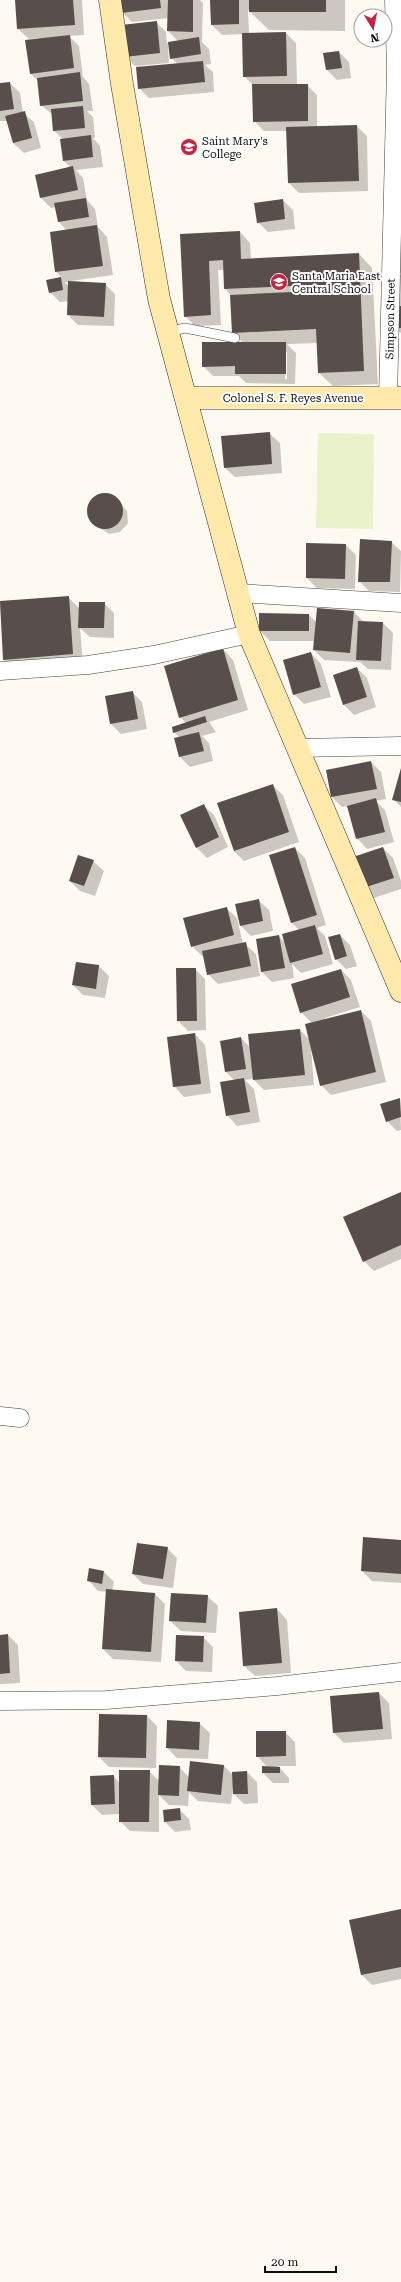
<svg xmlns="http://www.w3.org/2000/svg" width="401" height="2282" font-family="'Roboto Serif',serif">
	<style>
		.pitch { fill: #eaf2cb }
		.shadow { fill: #0003; fill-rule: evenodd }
		.building { fill: #584e4b }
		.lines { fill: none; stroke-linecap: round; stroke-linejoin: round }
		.service-casing { stroke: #424242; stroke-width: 10 }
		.minor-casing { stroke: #424242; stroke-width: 19 }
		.secondary-casing { stroke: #313131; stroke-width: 23 }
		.service { stroke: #fff; stroke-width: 9 }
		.minor { stroke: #fff; stroke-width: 18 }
		.secondary { stroke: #ffeaac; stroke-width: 22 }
		.labels { text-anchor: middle; stroke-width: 4; stroke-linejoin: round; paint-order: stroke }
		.poi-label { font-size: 11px; fill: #0f0f0f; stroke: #fff; text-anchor: start }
		.street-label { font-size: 11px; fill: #0f0f0f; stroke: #fff }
	</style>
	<rect width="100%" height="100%" fill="#fffaf1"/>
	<!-- pitch -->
	<path class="pitch" d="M318 433 374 434 373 529 316 528Z"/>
	<!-- shadow -->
	<path class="shadow" d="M16 0H82L84 35 69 36 79 46 83 77 89 84 93 111H87L93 117 95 138H93L100 146 103 167 76 170 83 178 87 200 95 209 98 227 107 237 113 275 71 281 105 284 115 294 114 326 78 325 68 315 69 301 60 302 50 292 47 281 62 278 56 272 51 233 67 231 59 222 56 207 51 208 41 198 36 176 71 168 64 161V140L54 131 53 115 41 105 38 81 31 74 39 38 29 39 18 29ZM65 282H69V287Z
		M121 0H200L203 3 202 42 209 49 211 64 205 65 213 72 214 92 149 98 139 88 178 64 171 58 169 45H168L169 63 135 66 125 56 156 22 166 32 167 43 178 41 168 31V18L132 22 122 12Z
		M211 0H345V31L269 30 248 10 249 33H286L296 43 297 85H307L317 95V127L357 126 367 136 368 191 299 193 289 183 288 131H264L254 121 253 85 244 76V34L222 35 212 25Z
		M339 52 349 62 351 78 337 80 327 70Z
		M10 83 20 93 23 113 34 122 41 148 24 153 13 143 8 121H0V84Z
		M283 200 293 210 295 229 268 232 258 222Z
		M240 232 250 243 251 259 359 254 372 268 378 384 333 386 319 373 318 343 287 344 296 353 295 384 246 383 239 376H213L203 366 243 343 233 332 232 296 225 289 224 270H218L221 325 195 326 185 316 181 235ZM285 352H287V379H285Z
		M395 246 401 247V273L393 265Z
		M393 275H401V333L395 328 400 307 393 300Z
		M269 433 280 443 282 473 235 477 224 467Z
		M102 495 114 496 127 511 128 523 120 532 109 534 92 523 88 512 92 501Z
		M391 542 401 551 400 592 369 591 359 581Z
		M307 544 346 545 356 555 355 589 317 588 307 578Z
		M68 597 80 609 104 603 114 613V638L90 637 80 628 83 664 15 670 4 660 0 602Z
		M354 612 364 622 383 623 393 633 391 670 368 669 360 662 324 660 314 650 315 641H270L260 631 309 615 316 622Z
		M223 649 233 660 248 710 209 722 216 732 202 736 209 743 213 761 190 767 180 757 176 739 180 738 174 732 186 723 180 717Z
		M311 653 321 664 331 697 304 704 294 694Z
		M357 668 367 678 376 707 354 715 344 705Z
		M132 692 142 702 147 729 121 734 111 724Z
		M371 762 381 772 386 799 376 801 385 810 394 842 367 849 357 838 348 806 342 807 332 797Z
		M401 770V807L393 799Z
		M272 785 283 795 299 842 244 861 234 851Z
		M203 805 214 815 228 847 207 858 196 847Z
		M295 848 305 858 326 925 317 928 325 936 333 964 301 973 292 964 294 978 272 982 262 972 279 936 285 943 299 930 292 923Z
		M383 848 393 858 401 881V889L371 899 361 889Z
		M93 861 104 871 95 896 80 891 70 881Z
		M258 900 269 910 273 931 251 936 241 926Z
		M226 908 237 918 243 944H245L256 954 260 976 218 984 208 974 204 956H202L192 946Z
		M340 935 350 945 357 966 346 969 336 959Z
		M77 963 99 966 109 976 105 998 83 995 73 985Z
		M177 969H195L205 979 206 1030 188 1031 178 1021Z
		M341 970 351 980 360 1007 325 1018V1020L361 1011 371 1021 386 1082 331 1095 321 1085 311 1049 314 1085 264 1090 253 1079 245 1080 254 1089 260 1122 237 1126 227 1115 235 1081 226 1072 241 1038 251 1048 300 1030 310 1040 312 1023 301 1012Z
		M195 1034 205 1045 211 1093 184 1097 174 1086Z
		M400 1100 401 1130 397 1131 387 1121 382 1105Z
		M401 1193V1259L374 1271 364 1261Z
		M401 1541V1583L372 1581 362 1571Z
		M167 1548 177 1558 173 1588 143 1584 133 1574Z
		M90 1569 104 1572 114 1582 112 1591 155 1594 165 1604 161 1662 113 1659 103 1649 107 1592 98 1591 88 1580Z
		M207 1596 218 1606 216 1633 181 1631 170 1621Z
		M277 1609 287 1620 291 1673 255 1676 244 1666 240 1612Z
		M8 1635 18 1645 20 1683 0 1684V1636Z
		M203 1637 213 1647 212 1672 186 1671 176 1661Z
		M379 1693 389 1703 392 1739 344 1743 334 1733Z
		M147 1716 157 1726 156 1768 109 1767 99 1757Z
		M199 1723 210 1733 208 1759 177 1758 167 1748Z
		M285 1732 295 1742 296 1766H278L289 1778V1783H273L262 1772 268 1768 257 1756Z
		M191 1763 224 1766 234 1776 247 1772 257 1782 258 1803 244 1804 234 1794 233 1786 231 1804 198 1801 189 1792 188 1806 169 1805 159 1795V1832L130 1831 120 1821V1814L102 1815 92 1805 113 1776 120 1783 149 1771 160 1782 179 1767 189 1777Z
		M179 1809 189 1819 191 1830 175 1832 165 1822 164 1811Z
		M401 1910V1979L372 1985 362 1975Z"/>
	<!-- building -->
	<path class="building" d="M15 0H73L75 25 17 29Z
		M120 0H160L161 8 121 13Z
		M168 0H193V32L167 31Z
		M210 0H239V24L211 25Z
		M249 0H326V12H249Z
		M157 21 160 53 124 57 121 25Z
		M286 32 287 76 243 77 242 33Z
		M70 35 74 68 30 74 25 40Z
		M199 37 201 54 170 59 168 42Z
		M339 51 342 68 326 70 323 53Z
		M203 61 205 82 138 89 136 67Z
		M80 72 83 101 40 106 37 78Z
		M10 82 14 109 0 111V83Z
		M252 84H308V121L253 122Z
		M83 106 85 128 53 131 51 109Z
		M25 111 32 138 13 143 5 116Z
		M357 125 359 181 288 183 286 127Z
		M91 135 93 157 63 161 60 139Z
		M73 166 78 190 40 198 35 175Z
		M86 198 89 217 58 222 54 203Z
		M283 199 285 219 257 223 254 203Z
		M97 225 103 266 55 272 50 232Z
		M240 231 241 259 359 253 364 371 318 373 316 329 232 333 230 295 314 291V285L224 289 223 260 209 261 211 315 184 317 180 234Z
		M61 277 63 290 49 293 46 280Z
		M68 281 106 283 104 317 67 315Z
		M401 306V328H395L392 307Z
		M202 342H286V374H235V366L202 367Z
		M270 432 272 464 224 468 221 436Z
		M87 511a18 18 0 1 1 36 0a18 18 0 1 1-36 0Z
		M360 539 392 541 390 582H358Z
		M306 543 346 544 345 579 306 578Z
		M69 596 73 654 3 660 0 601Z
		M79 602H105L104 628H78Z
		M317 608 354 611 350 653 313 650Z
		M259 613 309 614V631H259Z
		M358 621 383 622 381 661 356 660Z
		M223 648 238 700 179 718 164 666Z
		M311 652 321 687 293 695 283 660Z
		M357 667 367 697 343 705 333 675Z
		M133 691 138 719 110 724 105 696Z
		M205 716 207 722 173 733 172 727Z
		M199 732 204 751 179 757 174 738Z
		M371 761 377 789 331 797 326 770Z
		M401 768V802L392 800Z
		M273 784 289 832 234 851 217 803Z
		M376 798 385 832 356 839 347 806Z
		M204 804 219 837 196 848 180 815Z
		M295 847 317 915 291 923 269 855Z
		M383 847 394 878 360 889 350 858Z
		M78 855 94 860 84 886 69 881Z
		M259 899 263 921 240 926 235 904Z
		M227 907 234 935 191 947 183 918Z
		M315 925 323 954 290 963 282 934Z
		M340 934 347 956 335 960 328 937Z
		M279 935 285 968 261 972 256 939Z
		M246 942 251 966 207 975 202 951Z
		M76 962 99 965 96 989 72 985Z
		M176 968H196L197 1021H177Z
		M341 969 350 997 300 1013 291 984Z
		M361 1010 376 1072 320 1086 305 1024Z
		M300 1029 305 1075 253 1080 248 1034Z
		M195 1033 201 1084 173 1087 167 1037Z
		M241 1037 246 1069 225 1072 220 1041Z
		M244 1078 250 1112 226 1116 220 1082Z
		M400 1098 401 1117 386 1122 380 1104Z
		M401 1192V1245L363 1262 343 1217Z
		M363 1537 401 1540V1574L361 1571Z
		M137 1543 168 1547 163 1579 132 1574Z
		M89 1568 104 1571 102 1584 87 1581Z
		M106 1589 155 1593 151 1652 102 1649Z
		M171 1593 208 1595 206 1623 169 1621Z
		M277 1608 282 1663 243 1666 239 1612Z
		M8 1634 10 1673 0 1674V1635Z
		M176 1635 204 1636 203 1662 175 1661Z
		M379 1692 383 1729 333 1733 330 1696Z
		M99 1714 147 1715 146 1758 98 1757Z
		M167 1720 200 1722 199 1750 166 1748Z
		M256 1731H286V1756L256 1757Z
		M190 1761 224 1765 221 1795 187 1791Z
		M159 1765 180 1766 179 1796 158 1795Z
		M262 1766 280 1767V1773H262Z
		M119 1770H150L149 1822H119Z
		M247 1771 248 1794H233L232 1772Z
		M114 1775 115 1804 91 1805 90 1776Z
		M180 1808 181 1820 164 1822 163 1810Z
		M401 1909V1967L361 1975 349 1920Z"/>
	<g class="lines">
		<!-- service casing -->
		<g class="service-casing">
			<path id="service" d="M167 332 185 328 235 338"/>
		</g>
		<!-- minor casing -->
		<g class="minor-casing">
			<path id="minor" d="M388 398 396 68 394 0
				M238 593 401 603
				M0 671 88 665 154 655 249 634
				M298 748 401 746
				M0 1416 20 1418
				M0 1701 106 1700 277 1686 401 1672"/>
		</g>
		<!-- secondary casing -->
		<g class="secondary-casing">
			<path id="secondary" d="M110 0 122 84 159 299 249 634 401 991
				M186 398H401"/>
		</g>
		<!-- service -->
		<use href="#service" class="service"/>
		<!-- minor -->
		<use href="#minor" class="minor"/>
		<!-- secondary -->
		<use href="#secondary" class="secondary"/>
	</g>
	<!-- icons -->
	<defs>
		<g id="university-disc" transform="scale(0.9)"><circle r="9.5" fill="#c32442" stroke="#fff"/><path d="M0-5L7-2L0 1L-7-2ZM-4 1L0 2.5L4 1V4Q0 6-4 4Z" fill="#fff"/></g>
		<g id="school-disc" transform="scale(0.9)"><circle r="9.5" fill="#c32442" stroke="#fff"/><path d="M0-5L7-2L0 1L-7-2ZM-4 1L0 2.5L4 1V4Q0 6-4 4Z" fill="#fff"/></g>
	</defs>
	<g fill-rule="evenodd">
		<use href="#university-disc" x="189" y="147"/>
		<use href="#school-disc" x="279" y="282"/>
	</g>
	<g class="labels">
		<!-- poi labels -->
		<g class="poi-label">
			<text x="202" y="145">Saint Mary's<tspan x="202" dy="13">College</tspan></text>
			<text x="292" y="280">Santa Maria East<tspan x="292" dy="13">Central School</tspan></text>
		</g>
		<!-- street labels -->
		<g class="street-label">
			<text transform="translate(390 319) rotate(-89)" y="4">Simpson Street</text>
			<text x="293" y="402">Colonel S. F. Reyes Avenue</text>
		</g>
	</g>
	<!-- north arrow -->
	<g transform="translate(373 28) rotate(170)"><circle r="19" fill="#ffffff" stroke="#9f9f9f"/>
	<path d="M0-3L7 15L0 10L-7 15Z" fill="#c32442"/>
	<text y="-6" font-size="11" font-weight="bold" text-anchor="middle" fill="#0f0f0f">N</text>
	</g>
	<!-- scale -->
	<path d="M265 2266v6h71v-6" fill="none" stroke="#0f0f0f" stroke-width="2"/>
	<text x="271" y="2266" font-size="12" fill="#0f0f0f" stroke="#ffffff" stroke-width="3" paint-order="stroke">20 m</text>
</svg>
